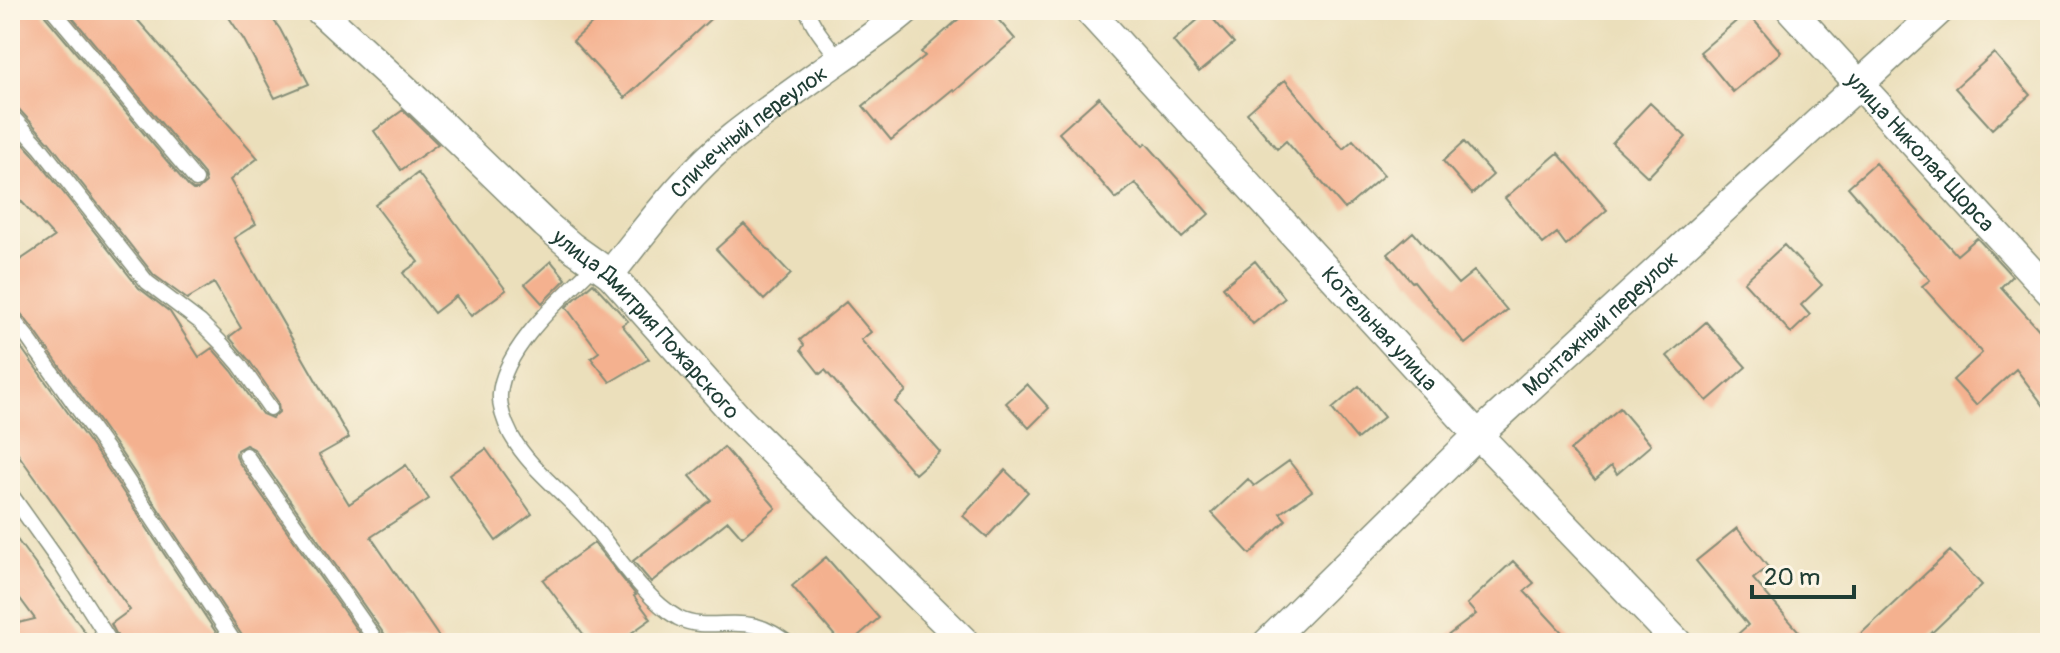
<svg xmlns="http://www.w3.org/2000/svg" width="2060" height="653" font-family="Pangolin,sans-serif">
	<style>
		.building { fill: #f4b18f }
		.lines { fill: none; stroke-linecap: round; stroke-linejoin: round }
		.lane-casing { stroke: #858e78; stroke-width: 17 }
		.street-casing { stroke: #858e78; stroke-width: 31 }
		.lane { stroke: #fff; stroke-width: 14 }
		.street { stroke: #fff; stroke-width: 28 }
		.labels { text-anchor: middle; stroke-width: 6; stroke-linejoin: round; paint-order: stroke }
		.street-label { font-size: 22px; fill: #1f3d34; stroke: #fcf5e5 }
	</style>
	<rect width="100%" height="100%" fill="#fcf5e5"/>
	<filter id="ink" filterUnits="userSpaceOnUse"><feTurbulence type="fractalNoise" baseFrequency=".0125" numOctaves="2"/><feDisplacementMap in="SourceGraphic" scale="16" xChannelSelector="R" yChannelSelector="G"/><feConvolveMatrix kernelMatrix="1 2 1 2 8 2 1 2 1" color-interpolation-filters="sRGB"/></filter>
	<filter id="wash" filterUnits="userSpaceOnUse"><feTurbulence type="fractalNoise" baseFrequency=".006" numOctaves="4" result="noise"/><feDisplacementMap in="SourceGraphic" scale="32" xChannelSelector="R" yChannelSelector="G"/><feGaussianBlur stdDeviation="1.8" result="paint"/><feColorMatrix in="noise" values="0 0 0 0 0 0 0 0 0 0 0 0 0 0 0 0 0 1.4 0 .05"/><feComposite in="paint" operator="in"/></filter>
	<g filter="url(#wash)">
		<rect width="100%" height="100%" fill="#ebdfbb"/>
		<g id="blocks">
			<!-- building -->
			<path class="building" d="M10 10H43L45 16 188 186 193 190H198L206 183 204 174 66 10H129L258 158 230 180 256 224 234 238 349 438 319 455 349 504 406 465 429 499 371 537 443 643H388L386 637 254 449 246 445 237 450 236 455 238 461 366 643H245L243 637 120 451 35 331 18 310 10 306V267L54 237 10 189V129L32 153 139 288 170 312 199 357 212 348 232 371 262 414 272 418 279 412 278 402 248 359 229 337 241 328 214 283 187 299 154 275 48 141 17 107 10 104Z
				M224 10H266L280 29 309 84 275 98 244 40Z
				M607 10H720L625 98 573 41Z
				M969 10H990L1015 39 955 91 953 89 891 140 863 106 925 56 921 52Z
				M1207 12 1234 43 1199 72 1173 41Z
				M1747 12 1781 52 1733 92 1700 52Z
				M1994 53 2030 95 1992 129 1955 88Z
				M1285 80 1343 149 1353 140 1384 175 1345 209 1286 141 1277 149 1247 113Z
				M1099 97 1143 146 1146 143 1209 214 1182 238 1135 183 1116 199 1059 133Z
				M1650 103 1686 137 1648 177 1612 143Z
				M403 110 438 144 401 170 374 131Z
				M1464 142 1493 175 1472 194 1443 161Z
				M1558 153 1607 210 1566 245 1557 233 1543 244 1505 198Z
				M1875 163 1957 255 1977 238 2012 276 2001 287 2050 342V414L2016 369 1976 405 1953 380 1982 353 1922 286 1930 280 1848 187Z
				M418 173 506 290 471 316 456 296 434 313 403 273 418 262 375 205Z
				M744 224 791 274 764 300 716 249Z
				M1413 232 1458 284 1474 271 1507 310 1465 344 1414 281 1412 282 1388 254Z
				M1784 245 1822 285 1801 305 1810 315 1791 333 1744 282Z
				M551 261 566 279 542 303 525 284Z
				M1255 261 1285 298 1253 324 1223 287Z
				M593 283 628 321 622 325 649 359 610 382 591 358 599 352 566 307Z
				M846 302 871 332 861 340 906 391 895 402 940 452 915 474 825 370 820 374 801 350 804 345 800 340Z
				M1706 322 1746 367 1707 401 1667 356Z
				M10 332 104 463 223 643H121L111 624 130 610 10 443Z
				M1027 384 1049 408 1029 428 1006 403Z
				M1359 386 1384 417 1357 439 1332 409Z
				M1620 408 1651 445 1617 474 1611 466 1595 480 1570 450Z
				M724 447 776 508 742 537 728 521 651 582 633 561 711 500 690 476Z
				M486 449 532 514 496 541 449 475Z
				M1289 461 1312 491 1280 513 1286 520 1250 554 1212 513 1248 479 1254 486Z
				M1005 470 1028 492 987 537 963 516Z
				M1737 528 1768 567 1753 579 1809 643H1728L1748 625 1696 561Z
				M10 530 90 639 95 636 99 643H10V625L35 619 10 585Z
				M594 543 636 595 634 596 651 619 617 643H590L543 580Z
				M1950 551 1982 585 1921 643H1851Z
				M826 557 879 618 850 643H841L792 586Z
				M1513 561 1534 583 1524 591 1572 643H1438L1476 614 1467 604Z"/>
		</g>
	</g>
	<g filter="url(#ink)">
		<use href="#blocks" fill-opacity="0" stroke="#858e78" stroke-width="2"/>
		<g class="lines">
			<!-- lane casing -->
			<g class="lane-casing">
				<path id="lane" d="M53 10 196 180
					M807 10C813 28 828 44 839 59
					M10 114 40 147 147 282 200 322 220 342 240 365 270 408
					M596 264C565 295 503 348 500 394 499 407 505 423 511 435 529 468 563 492 588 520 614 550 643 598 678 618 703 631 730 619 756 626 768 629 778 636 788 643
					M10 316 27 337 112 457 235 643
					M246 455 378 643
					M10 493 62 566 111 643"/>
			</g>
			<!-- street casing -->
			<g class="street-casing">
				<g id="street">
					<path id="s1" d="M319 10 406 90 545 224 572 247 610 274 740 420 966 643"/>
					<path id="s2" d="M1088 10 1478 435 1678 643"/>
					<path id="s3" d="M1791 10 2050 292"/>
					<path id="s4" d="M610 274C648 227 685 175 733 137 766 111 802 86 837 61 861 44 883 30 906 10"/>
					<path id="s5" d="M1267 643 1478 435 1940 10"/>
				</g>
			</g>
			<!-- lane -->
			<use href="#lane" class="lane"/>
			<!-- street -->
			<use href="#street" class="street"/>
		</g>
	</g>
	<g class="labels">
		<!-- street labels -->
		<g class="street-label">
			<text dy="8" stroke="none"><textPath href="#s4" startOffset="200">Спичечный переулок</textPath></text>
			<text dy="8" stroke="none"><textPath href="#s3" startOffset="192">улица Николая Щорса</textPath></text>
			<text dy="8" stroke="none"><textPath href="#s5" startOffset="462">Монтажный переулок</textPath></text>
			<text dy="8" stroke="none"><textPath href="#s1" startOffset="454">улица Дмитрия Пожарского</textPath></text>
			<text dy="8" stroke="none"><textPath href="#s2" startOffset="432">Котельная улица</textPath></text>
		</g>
	</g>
	<!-- margin -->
	<rect width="2060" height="653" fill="none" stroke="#fcf5e5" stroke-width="40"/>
	<!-- scale -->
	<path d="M1752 585v12h102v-12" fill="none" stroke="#1f3d34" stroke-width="4"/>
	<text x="1764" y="585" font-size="24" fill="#1f3d34" stroke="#fcf5e5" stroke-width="6" paint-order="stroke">20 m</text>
</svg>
